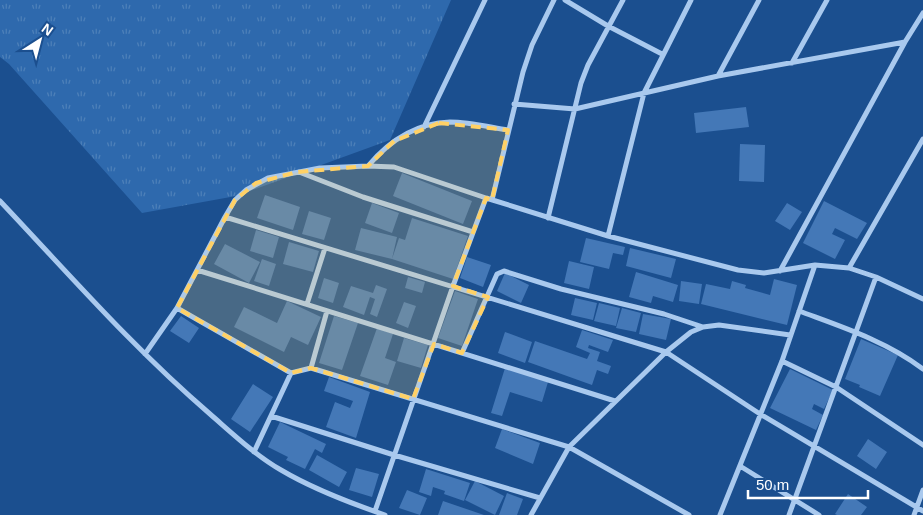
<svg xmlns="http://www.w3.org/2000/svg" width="923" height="515" font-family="Helvetica,sans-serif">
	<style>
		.grass { fill: url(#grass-tufts) }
		.building { fill: #4478b7 }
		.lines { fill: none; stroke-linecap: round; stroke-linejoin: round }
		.street { stroke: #a9c9ee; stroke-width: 5 }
		.marked { fill: #ffd166; fill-opacity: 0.2; stroke: #ffd166; stroke-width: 4; stroke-dasharray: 10 6; stroke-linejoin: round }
	</style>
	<defs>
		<pattern id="grass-tufts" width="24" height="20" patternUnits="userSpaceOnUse" patternTransform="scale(1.25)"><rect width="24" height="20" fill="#2e69ad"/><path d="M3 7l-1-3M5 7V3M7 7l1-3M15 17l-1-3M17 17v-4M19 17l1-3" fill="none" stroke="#4d80b9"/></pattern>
	</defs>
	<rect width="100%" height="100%" fill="#1b4f8f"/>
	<!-- grass -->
	<path class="grass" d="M0 0H451L390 140 236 196 142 213 9 64 0 57Z"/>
	<!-- building -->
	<path class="building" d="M746 107 749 127 696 133 694 113Z
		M740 144 765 145 764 182 739 181Z
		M402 173 472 201 463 224 393 196Z
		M265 195 300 207 293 230 257 218Z
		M824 201 867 223 857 239 835 228 832 234 845 240 835 259 803 243Z
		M372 203 399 213 392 233 365 223Z
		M787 203 802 212 790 230 775 221Z
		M309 211 331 218 324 240 302 234Z
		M412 218 468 236 453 279 392 259 399 238 405 240Z
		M361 228 397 237 392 259 355 250Z
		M256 230 279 237 273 258 250 251Z
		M586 238 625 247 623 255 613 253 609 269 580 262Z
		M289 242 319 251 313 272 283 264Z
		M225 244 260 262 249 283 214 264Z
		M630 248 676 259 671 278 626 266Z
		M467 257 491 265 483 287 460 278Z
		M262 259 276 264 269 286 254 281Z
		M569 261 594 267 589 289 564 283Z
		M636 272 678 285 673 302 653 296 651 303 629 297Z
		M505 273 529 285 521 303 497 291Z
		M408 277 425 282 422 293 405 288Z
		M324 278 339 283 333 303 318 298Z
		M774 279 797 285 787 325 701 304 706 284 730 289 732 281 746 285 745 288 770 295Z
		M681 281 702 284 699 304 679 301Z
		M376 285 387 289 377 317 370 314 375 299 370 297 364 315 343 307 351 286 373 293Z
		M455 291 478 299 462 346 438 338Z
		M575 298 597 303 593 320 571 315Z
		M287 301 321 317 308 345 291 337 284 352 234 327 244 307 277 323Z
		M404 302 416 306 408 328 396 323Z
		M599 303 620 308 616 326 594 321Z
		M622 308 641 313 636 332 616 328Z
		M643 314 671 319 666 340 639 334Z
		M181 316 199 328 189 343 170 331Z
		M334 316 358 323 342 370 319 363Z
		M377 328 393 334 385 358 396 362 388 385 360 376Z
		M582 330 613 340 608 352 589 345 588 348 600 352 597 361 611 366 608 374 597 370 592 385 528 362 535 341 587 359 590 353 576 347Z
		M505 332 532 342 525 363 498 353Z
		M404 338 428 345 421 368 397 361Z
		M861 339 898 355 880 396 859 387 860 385 845 379Z
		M505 368 548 382 542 402 510 392 502 416 491 413Z
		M790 369 833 390 824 409 814 404 812 409 823 415 816 430 770 408Z
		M329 377 370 392 356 438 326 427 335 402 350 408 353 401 324 391Z
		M253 384 273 397 250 432 231 419Z
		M280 422 326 444 322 453 315 449 305 469 286 460 288 457 268 447Z
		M502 429 540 443 533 464 495 448Z
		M868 439 887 452 876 469 857 456Z
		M317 455 347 472 339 487 309 470Z
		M356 468 379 474 372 497 349 490Z
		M426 469 470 483 464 501 444 494 445 491 433 487 431 496 419 492Z
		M475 481 504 496 495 515 465 500Z
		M407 490 427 498 420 515 399 508Z
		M507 493 523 499 517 515H499Z
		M848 494 867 507 861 515H837L835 514Z
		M443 501 484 515H438Z"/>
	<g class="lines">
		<!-- street -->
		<path class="street" d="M565 0 608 26 662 54
			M792 63 827 0
			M718 76 759 0
			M514 104 575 109 718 76 905 42
			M424 127 485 0
			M368 166C389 141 417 123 450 122 469 122 489 127 508 130
			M299 172 363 197 473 232
			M492 200 523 72 532 45 554 0
			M0 201C68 273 134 349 210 414 232 433 255 455 281 470 313 489 350 503 385 515
			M225 217 235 200 246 190 268 178 320 168 368 166 394 167 486 198 608 236 738 270 764 273 815 265 849 268 876 277 923 299
			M548 218 581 83 588 65 623 0
			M608 236 644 93 691 0
			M849 268 923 139
			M197 270 615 401
			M780 271 905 42 923 13
			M307 304 325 248
			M177 308 291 373 311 368 569 447 689 515
			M799 311C842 327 886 341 923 369
			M462 353 497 274 504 271 561 289 664 314 703 327
			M145 354 177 308 225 217 666 352 760 414 923 511
			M782 361 836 387 923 445
			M311 368 327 311
			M271 416 394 455 540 498
			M254 452 291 373
			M740 466 819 515
			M375 511 453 286 486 198
			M531 515 569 447 666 352 691 332 703 327 719 325 790 335
			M720 515 782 361 815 265
			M789 515 876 277
			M914 515 923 490"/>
	</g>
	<!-- marked area -->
	<path class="marked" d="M439 123 508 130 492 200 486 198 453 286 488 297 462 353 434 344 413 399 311 368 291 373 177 308 235 200 256 183 297 172 368 166 394 141Z"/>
	<!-- north arrow -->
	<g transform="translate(40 40) rotate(36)" stroke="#1b4f8f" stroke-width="4" paint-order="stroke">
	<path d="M0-4L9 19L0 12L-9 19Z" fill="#ffffff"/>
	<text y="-8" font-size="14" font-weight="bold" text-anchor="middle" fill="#ffffff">N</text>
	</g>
	<!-- scale -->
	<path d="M748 490v8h120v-8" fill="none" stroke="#ffffff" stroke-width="2.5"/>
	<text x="756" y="490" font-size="15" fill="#ffffff" stroke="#1b4f8f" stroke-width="4" paint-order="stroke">50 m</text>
</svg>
